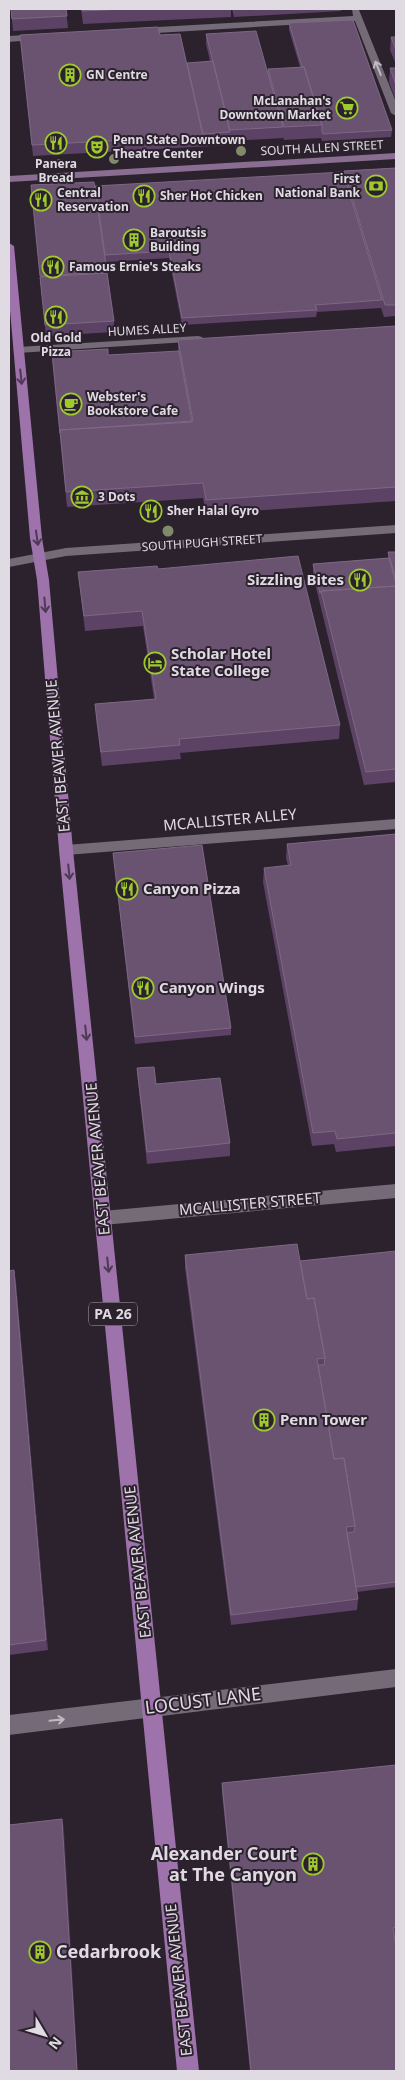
<svg xmlns="http://www.w3.org/2000/svg" width="405" height="2080" font-family="'Noto Sans',sans-serif">
	<style>
		.lines { fill: none; stroke-linecap: round; stroke-linejoin: round }
		.lane { fill: #756a78; fill-rule: evenodd }
		.street { fill: #756a78; fill-rule: evenodd }
		.secondary { fill: #896e92; fill-rule: evenodd }
		.primary { fill: #9e72ab; fill-rule: evenodd }
		.tree { fill: #818b69 }
		.wall { fill: #5c4264 }
		.shaded-wall { fill: #422f48 }
		.building { fill: #6a5371; stroke: #7d6883 }
		.oneway { stroke: #c0b8c2 }
		.oneway2 { stroke: #4e3a54 }
		.labels { text-anchor: middle; stroke-width: 4; stroke-linejoin: round; paint-order: stroke }
		.far-poi-label { font-size: 12px; font-weight: bold; fill: #e0dae2; stroke: #2b222e; text-anchor: start }
		.far-street-label { font-size: 12px; fill: #e0dae2; stroke: #2b222e }
		.shield { fill: #2b222e; stroke: #aaa3ac; stroke-width: 1 }
		.shield-label { font-size: 14px; font-weight: bold; fill: #e0dae2 }
		.poi-label { font-size: 15px; font-weight: bold; fill: #e0dae2; stroke: #2b222e; text-anchor: start }
		.street-label { font-size: 15px; fill: #e0dae2; stroke: #2b222e }
		.near-street-label { font-size: 18px; fill: #e0dae2; stroke: #2b222e }
		.near-poi-label { font-size: 18px; font-weight: bold; fill: #e0dae2; stroke: #2b222e; text-anchor: end }
	</style>
	<rect width="100%" height="100%" fill="#2b222e"/>
	<g class="lines">
		<!-- lane -->
		<path class="lane" d="M352 9 359 10 396 102V116L391 113 355 21 140 34 136 31 140 28 353 16Z
			M40 34 44 37 43 39 9 42V36Z
			M198 336 202 337 203 339 202 341 18 353 13 350 18 347Z
			M396 819V829L66 855 61 854 59 850 61 846 66 845Z"/>
		<!-- street -->
		<path class="street" d="M396 525V533L66 556 9 567V559L66 548Z
			M396 1184V1198L103 1225 97 1223 95 1218 97 1213 103 1211Z
			M396 1669V1687L9 1735V1715Z"/>
		<!-- secondary -->
		<path class="secondary" d="M396 153V159L9 182V176Z"/>
		<!-- primary -->
		<path class="primary" d="M9 243 14 246 42 538 49 580 73 850 199 2071H177L59 850 37 580 30 538 9 299Z"/>
	</g>
	<!-- trees -->
	<g class="tree">
		<circle cx="366" cy="146" r="5"/>
		<circle cx="241" cy="151" r="5"/>
		<circle cx="192" cy="155" r="5"/>
		<circle cx="114" cy="159" r="5"/>
		<circle cx="60" cy="164" r="5"/>
		<circle cx="168" cy="531" r="5.5"/>
	</g>
	<!-- wall -->
	<path class="wall" d="M10 9H66L68 28 13 31 11 10H10Z
		M81 9H231V17L83 24Z
		M232 9H341V11L234 17Z
		M289 23 392 130 391 137 322 141 321 138 284 140 283 137V138L230 141V145L33 156 20 35H160L187 65 210 61 206 44V34L268 71 300 67 289 30Z
		M396 26V62H395L390 50 391 37H395Z
		M390 68H396V101L389 82Z
		M396 168V316L384 317 381 308 317 312 316 317 182 325 169 258 106 262 114 321V332L46 336 31 185 95 186 344 175V171Z
		M396 326V501L206 514 203 498 67 507 52 359 178 351V340Z
		M388 552H396V782L364 785 313 575V564L388 558Z
		M158 569 340 725 339 739 180 753 181 759 102 766 96 719 95 704 154 699 143 626 85 631 78 572Z
		M396 834V1146L336 1152 334 1144 312 1146 263 882 264 868 288 866 286 858 287 844Z
		M113 853 231 1028V1035L135 1044Z
		M137 1068 230 1143V1156L147 1164 138 1081Z
		M396 1251V1587L357 1592 358 1599 357 1610 231 1625 185 1268V1255L300 1261Z
		M14 1270 16 1283 48 1650 9 1655V1271Z
		M396 1765V1935H394L396 2071H250L222 1792V1783Z"/>
	<!-- shaded-wall -->
	<path class="shaded-wall" d="M14 1270 16 1283 48 1650 46 1640Z
		M62 1819 64 1827 78 2071H77Z"/>
	<!-- building -->
	<path class="building" d="M11 9H66L67 16 12 19Z
		M82 9H124L82 11Z
		M353 20 392 130 323 134 322 132V125L304 67H302L289 23Z
		M158 27 160 35 180 34 203 136 32 145 20 35Z
		M256 31 283 127 230 130 206 34Z
		M391 37H396V50Z
		M213 61 230 132 203 134 187 63Z
		M304 67 322 125 284 127 268 69Z
		M390 68H396V85Z
		M396 168V305H385L344 171Z
		M343 172 382 300 315 305 317 310 182 318 169 251 105 255 95 186Z
		M94 182 107 272 40 276 31 185Z
		M107 273 114 321 45 325 40 277Z
		M396 326V487L206 500 203 483 66 492 60 430 193 421 178 340Z
		M108 349V355L179 351 192 422 60 430V433L52 352Z
		M388 552H396V580Z
		M298 556 340 725 179 739 180 745 101 752 95 704 156 699 142 611 84 616 78 572 157 566 158 569Z
		M389 558 396 583V586L321 591 320 593 313 564Z
		M396 586V769L366 772 321 591Z
		M396 834V1133L337 1139 335 1131 313 1133 264 868 291 865 287 844Z
		M202 845 231 1028 135 1037 113 853Z
		M154 1067 156 1084 220 1078 230 1143 147 1152 137 1068Z
		M297 1244 307 1299 314 1298 325 1358 317 1359 334 1459 344 1458 355 1526 346 1527 358 1599 231 1615 185 1255Z
		M396 1251V1582L356 1587 347 1533 354 1532 355 1526 344 1458 334 1459 318 1365H324L325 1358 314 1298 307 1299 300 1261Z
		M14 1270 46 1640 9 1645V1271Z
		M396 1765V1927L393 1928 396 1946V2071H251L222 1783Z
		M62 1819 77 2071H9V1825Z"/>
	<!-- one-way arrows -->
	<defs><path id="oneway-shaft" d="M-6 0H5M1.5-3L5.5 0L1.5 3" fill="none" stroke-width="1.6" stroke-linecap="round" stroke-linejoin="round" transform="scale(1.25)"/></defs>
	<g class="oneway">
		<use href="#oneway-shaft" transform="translate(378 68) rotate(-112)"/>
		<use href="#oneway-shaft" transform="translate(57 1720) rotate(-6)"/>
	</g>
	<g class="oneway2">
		<use href="#oneway-shaft" transform="translate(21 377) rotate(84)"/>
		<use href="#oneway-shaft" transform="translate(37 538) rotate(82)"/>
		<use href="#oneway-shaft" transform="translate(45 605) rotate(85)"/>
		<use href="#oneway-shaft" transform="translate(69 872) rotate(84)"/>
		<use href="#oneway-shaft" transform="translate(86 1033) rotate(84)"/>
		<use href="#oneway-shaft" transform="translate(108 1265) rotate(84)"/>
	</g>
	<!-- icons -->
	<defs>
		<g id="building-ring" transform="scale(1.125)"><circle r="9.5" fill="#2b222e" stroke="#9fca2e" stroke-width="1.5"/><path d="M-4-6H4V6H1V3H-1V6H-4ZM-2.5-4.3h1.7v1.8h-1.7ZM.8-4.3h1.7v1.8H.8ZM-2.5-1h1.7V.8h-1.7ZM.8-1h1.7V.8H.8Z" fill="#9fca2e"/></g>
		<g id="supermarket-ring" transform="scale(1.125)"><circle r="9.5" fill="#2b222e" stroke="#9fca2e" stroke-width="1.5"/><path d="M-6-5.5h2.5l.6 2H6L4.5 2H-2.5L-4.4-4H-6ZM-1.5 3.2a1.3 1.3 0 1 0 .1 0ZM3 3.2a1.3 1.3 0 1 0 .1 0Z" fill="#9fca2e"/></g>
		<g id="restaurant-ring" transform="scale(1.125)"><circle r="9.5" fill="#2b222e" stroke="#9fca2e" stroke-width="1.5"/><path d="M-5-6h1v4h1v-4h1v4h1v-4h1v5L-1.5 .5V6h-2V.5L-5-1ZM5-6V6H3V1.5H1.5Q1.5-4 5-6Z" fill="#9fca2e"/></g>
		<g id="theatre-ring" transform="scale(1.125)"><circle r="9.5" fill="#2b222e" stroke="#9fca2e" stroke-width="1.5"/><path d="M-5-5.5Q0-4 5-5.5V0Q5 5 0 6Q-5 5-5 0ZM-3.3-2.5H-1v1.5H-3.3ZM1-2.5H3.3v1.5H1ZM-2.8 1Q0 5.5 2.8 1Z" fill="#9fca2e"/></g>
		<g id="bank-ring" transform="scale(1.125)"><circle r="9.5" fill="#2b222e" stroke="#9fca2e" stroke-width="1.5"/><path d="M-6-4H6V4H-6ZM0-2.3a2.3 2.3 0 1 0 0 4.6a2.3 2.3 0 1 0 0-4.6Z" fill="#9fca2e"/></g>
		<g id="cafe-ring" transform="scale(1.125)"><circle r="9.5" fill="#2b222e" stroke="#9fca2e" stroke-width="1.5"/><path d="M-5.5-4.5H6V0H3Q3 3.5 0 3.5H-2.5Q-5.5 3.5-5.5 0ZM3-3.2v2h1.7v-2ZM-6 4.5H4V6H-6Z" fill="#9fca2e"/></g>
		<g id="museum-ring" transform="scale(1.125)"><circle r="9.5" fill="#2b222e" stroke="#9fca2e" stroke-width="1.5"/><path d="M0-6L6-3V-2H-6V-3ZM-5-1h2V3h-2ZM-1-1h2V3h-2ZM3-1h2V3H3ZM-6 4H6V6H-6Z" fill="#9fca2e"/></g>
		<g id="hotel-ring" transform="scale(1.125)"><circle r="9.5" fill="#2b222e" stroke="#9fca2e" stroke-width="1.5"/><path d="M-6-4.5h1.5V1H6V5H4.5V3h-9V5H-6ZM-4 0a1.8 1.8 0 1 1 3.6 0ZM.5 0V-2.5h3Q6-2.5 6 0Z" fill="#9fca2e"/></g>
	</defs>
	<g fill-rule="evenodd">
		<use href="#building-ring" x="70" y="75"/>
		<use href="#supermarket-ring" x="347" y="108"/>
		<use href="#restaurant-ring" x="56" y="143"/>
		<use href="#theatre-ring" x="97" y="147"/>
		<use href="#bank-ring" x="376" y="186"/>
		<use href="#restaurant-ring" x="144" y="196"/>
		<use href="#restaurant-ring" x="41" y="200"/>
		<use href="#building-ring" x="134" y="240"/>
		<use href="#restaurant-ring" x="53" y="267"/>
		<use href="#restaurant-ring" x="56" y="317"/>
		<use href="#cafe-ring" x="71" y="404"/>
		<use href="#museum-ring" x="82" y="497"/>
		<use href="#restaurant-ring" x="151" y="511"/>
		<use href="#restaurant-ring" x="360" y="580"/>
		<use href="#hotel-ring" x="155" y="663"/>
		<use href="#restaurant-ring" x="127" y="889"/>
		<use href="#restaurant-ring" x="143" y="988"/>
		<use href="#building-ring" x="264" y="1420"/>
		<use href="#building-ring" x="313" y="1864"/>
		<use href="#building-ring" x="40" y="1952"/>
	</g>
	<g class="labels">
		<!-- far-poi labels -->
		<g class="far-poi-label">
			<text x="86" y="79">GN Centre</text>
			<text x="331" y="105" text-anchor="end">McLanahan's<tspan x="331" dy="14">Downtown Market</tspan></text>
			<text x="113" y="144">Penn State Downtown<tspan x="113" dy="14">Theatre Center</tspan></text>
			<text x="56" y="168" text-anchor="middle">Panera<tspan x="56" dy="14">Bread</tspan></text>
			<text x="360" y="183" text-anchor="end">First<tspan x="360" dy="14">National Bank</tspan></text>
			<text x="57" y="197">Central<tspan x="57" dy="14">Reservation</tspan></text>
			<text x="160" y="200">Sher Hot Chicken</text>
			<text x="150" y="237">Baroutsis<tspan x="150" dy="14">Building</tspan></text>
			<text x="69" y="271">Famous Ernie's Steaks</text>
			<text x="56" y="342" text-anchor="middle">Old Gold<tspan x="56" dy="14">Pizza</tspan></text>
			<text x="87" y="401">Webster's<tspan x="87" dy="14">Bookstore Cafe</tspan></text>
			<text x="98" y="501">3 Dots</text>
			<text x="167" y="515">Sher Halal Gyro</text>
		</g>
		<!-- far-street labels -->
		<g class="far-street-label">
			<text transform="translate(322 148) rotate(-3)" y="4">SOUTH ALLEN STREET</text>
			<text transform="translate(147 330) rotate(-3)" y="4">HUMES ALLEY</text>
			<text transform="translate(202 543) rotate(-4)" y="4">SOUTH PUGH STREET</text>
		</g>
		<!-- shield labels -->
		<rect class="shield" x="89" y="1302.5" width="48" height="23" rx="4"/>
		<g class="shield-label">
			<text x="113" y="1319">PA 26</text>
		</g>
		<!-- poi labels -->
		<g class="poi-label">
			<text x="344" y="585" text-anchor="end">Sizzling Bites</text>
			<text x="171" y="659">Scholar Hotel<tspan x="171" dy="17">State College</tspan></text>
			<text x="143" y="894">Canyon Pizza</text>
			<text x="159" y="993">Canyon Wings</text>
			<text x="280" y="1425">Penn Tower</text>
		</g>
		<!-- street labels -->
		<g class="street-label">
			<text transform="translate(58 756) rotate(-95)" y="5">EAST BEAVER AVENUE</text>
			<text transform="translate(230 820) rotate(-5)" y="5">MCALLISTER ALLEY</text>
			<text transform="translate(98 1159) rotate(-95)" y="5">EAST BEAVER AVENUE</text>
			<text transform="translate(250 1204) rotate(-5)" y="5">MCALLISTER STREET</text>
			<text transform="translate(138 1562) rotate(-96)" y="5">EAST BEAVER AVENUE</text>
			<text transform="translate(179 1980) rotate(-96)" y="5">EAST BEAVER AVENUE</text>
		</g>
		<!-- near-street labels -->
		<g class="near-street-label">
			<text transform="translate(203 1701) rotate(-7)" y="6">LOCUST LANE</text>
		</g>
		<!-- near-poi labels -->
		<g class="near-poi-label">
			<text x="297" y="1860">Alexander Court<tspan x="297" dy="21">at The Canyon</tspan></text>
			<text x="56" y="1958" text-anchor="start">Cedarbrook</text>
		</g>
	</g>
	<!-- border -->
	<rect width="405" height="2080" fill="none" stroke="#e0dae2" stroke-width="20"/>
	<!-- north arrow -->
	<g transform="translate(45 2035) rotate(128)" stroke="#2b222e" stroke-width="4" paint-order="stroke">
	<path d="M0-4L9 19L0 12L-9 19Z" fill="#e0dae2"/>
	<text y="-8" font-size="14" font-weight="bold" text-anchor="middle" fill="#e0dae2">N</text>
	</g>
</svg>
